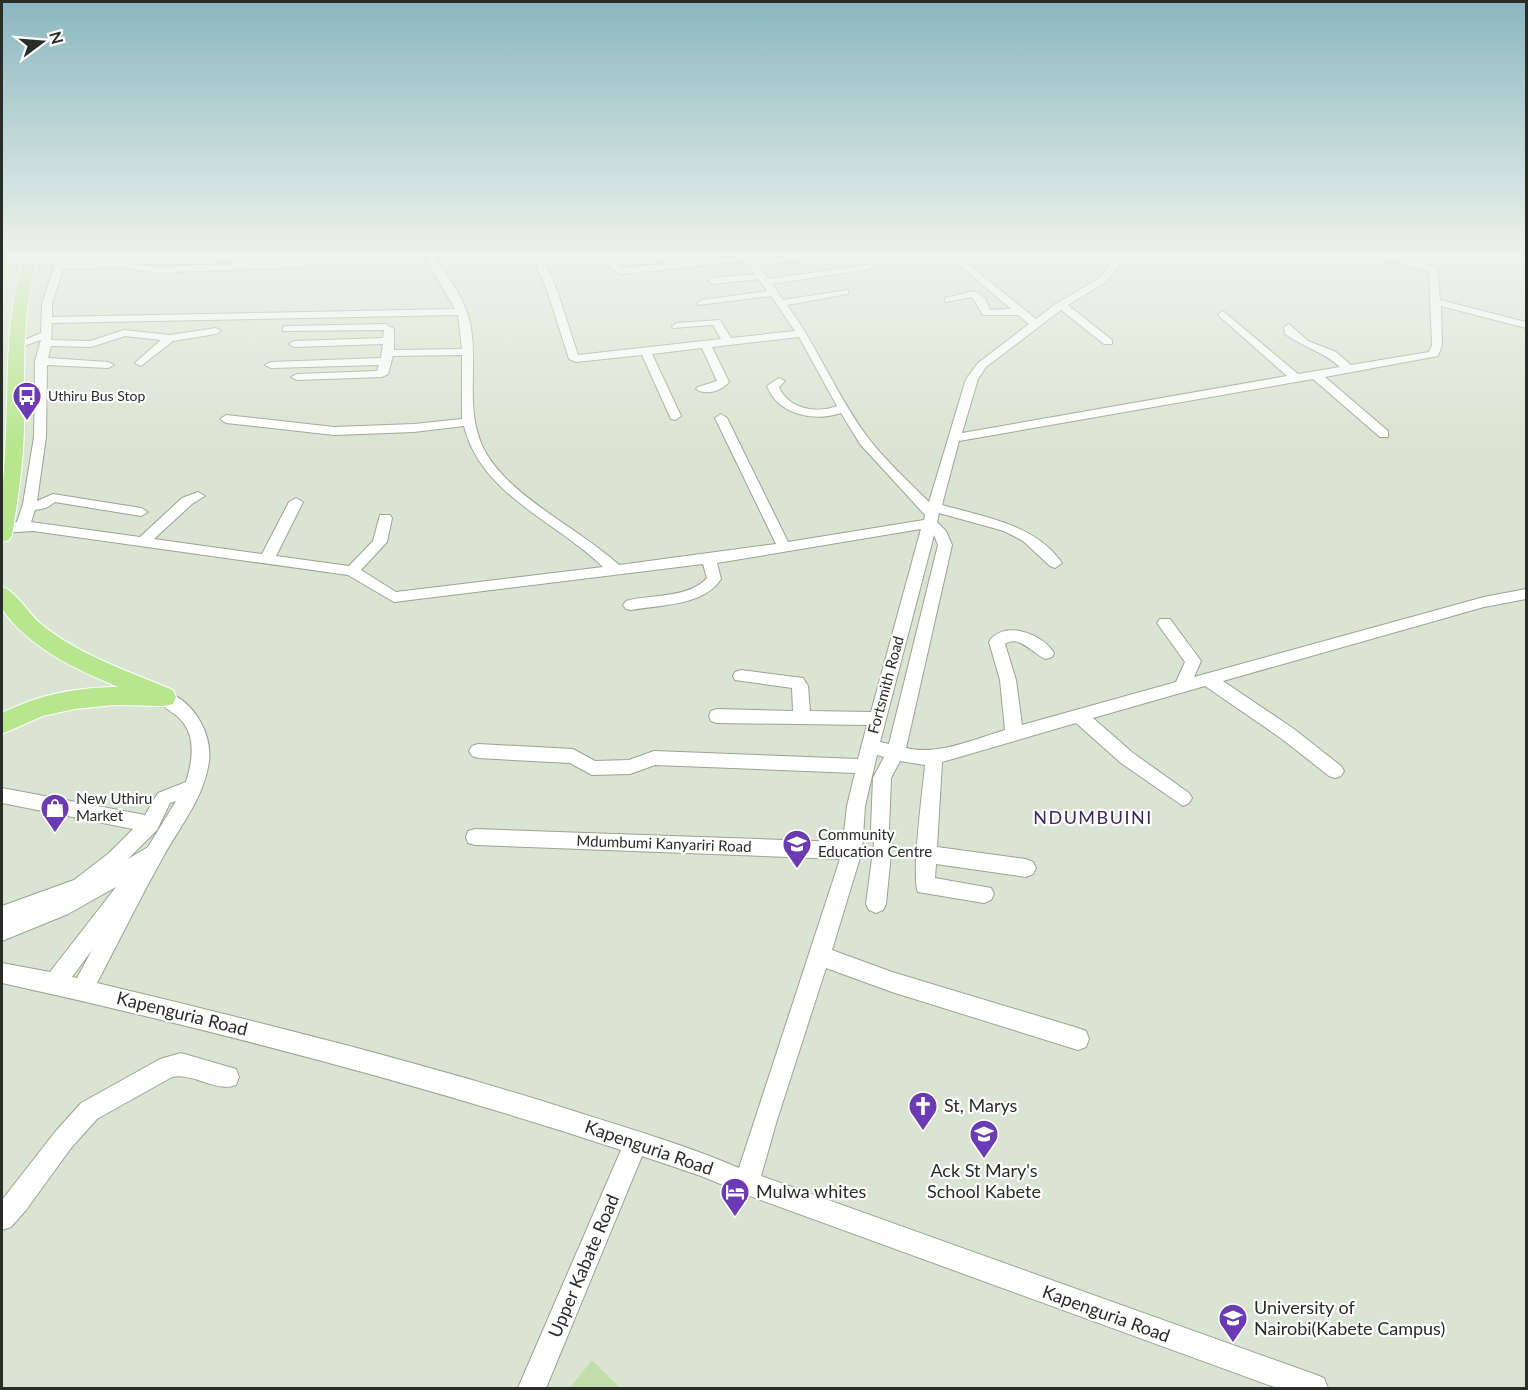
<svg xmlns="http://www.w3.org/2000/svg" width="1528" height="1390" font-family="Lato,sans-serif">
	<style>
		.built { fill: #ccdac2 }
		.green { fill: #c1deaa }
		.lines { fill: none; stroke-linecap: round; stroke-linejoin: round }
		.minor-casing { stroke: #9ba493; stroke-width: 2 }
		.highway-casing { stroke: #fff; stroke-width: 2 }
		.minor { fill: #fff; fill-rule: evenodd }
		.highway { fill: #b7e68e; fill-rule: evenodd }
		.labels { text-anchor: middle; stroke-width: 4.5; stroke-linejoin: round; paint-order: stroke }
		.far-poi-label { font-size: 14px; fill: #292d27; stroke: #fff; text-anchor: start }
		.street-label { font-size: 15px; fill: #292d27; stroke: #fff }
		.poi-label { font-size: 15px; fill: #292d27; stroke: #fff; text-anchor: start }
		.quarter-label { font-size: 18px; letter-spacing: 1.5px; fill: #3c2761; stroke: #fff }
		.near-street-label { font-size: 18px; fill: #292d27; stroke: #fff }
		.near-poi-label { font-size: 18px; fill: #292d27; stroke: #fff; text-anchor: start }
	</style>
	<rect width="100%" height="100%" fill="#dae4d2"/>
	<!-- built -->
	<path class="built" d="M85 252H245L92 263Z"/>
	<!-- green -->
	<path class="green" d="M592 1360 620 1388H570Z"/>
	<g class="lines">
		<!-- minor casing -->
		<g class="minor-casing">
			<path id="minor" d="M60 252H69L65 263 120 261 156 267 301 261 306 264 301 267 156 273 120 267 63 269 52 303V317L455 309 422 252H431C446 274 465 298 470 323 479 366 463 413 486 453 512 498 580 529 619 565L776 544 715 418 721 414 727 418 788 542 924 520 925 515 860 444 841 413C814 422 778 415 767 386L779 378 785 381 779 387C788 409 817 414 837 406L799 337 712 347 729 382C721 391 706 396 696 389L698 387 717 381 702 348 652 354 681 416 675 420 671 419 642 355 576 362 569 359 547 290 531 252H540L557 290 578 355 721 339 713 325 673 328 672 326 677 323 720 320 731 338 795 331 771 296 698 305 697 303 702 300 767 291 759 279 713 284 708 281 713 278 755 274 746 261 621 274 610 268 606 252H614L619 266 622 268 742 256 740 252H748L755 261 811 252H831L826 255 759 266 768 279 873 264 875 266 870 269 772 284 783 300 848 290V294L787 305C818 347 837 397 869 439 886 461 909 482 929 502L966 379 978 363 1029 324 1018 315H983L972 297 945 302V298L974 291 985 298 990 310 1011 309 944 252H953L1036 319 1057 303 1100 278 1120 252H1129L1106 282 1068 305 1112 340V344H1104L1061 310 986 367 978 379 962 433 1287 376 1219 316 1218 314 1223 311 1298 374 1340 367C1324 352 1303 347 1285 334L1284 327 1289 324 1308 341 1336 352 1351 365 1429 352 1432 345 1429 272 1381 258 1379 256 1384 253 1437 268 1440 300 1526 322V328L1441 306 1442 345 1438 356 1325 377 1388 431V437H1380L1313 379 959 441 942 505C984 517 1035 524 1062 563L1055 568 1050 566 1023 541 1004 531 939 513 937 522 946 531 952 545 906 748C937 756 975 739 1005 730L1000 680 989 642C1003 619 1043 634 1054 653L1052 657 1046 659C1033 655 1020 634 1005 644L1016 680 1022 725 1176 682 1185 662 1157 623 1160 619H1170L1201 661 1194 677 1484 597 1526 589V599L1484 607 1223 681 1294 729 1341 766 1344 771 1341 776 1335 778 1329 776 1282 739 1205 686 1093 718 1133 753 1189 793 1192 798 1189 803 1183 806 1121 763 1076 723 942 762 937 847 1026 859 1033 862 1036 868 1033 874 1026 877 936 864 935 878 991 888 994 894 991 900 984 903 918 892C911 877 923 788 925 765L900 761 891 778 889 829 892 844 886 904 883 910 876 913 869 910 866 904 874 844 871 829 873 778 884 757 877 755 865 806 862 851 832 950 892 972 1078 1028 1086 1031 1089 1039 1086 1047 1078 1050 892 992 826 968 777 1120 761 1176 1314 1374 1324 1378 1328 1388H1277L747 1195 701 1176 642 1156 546 1388H518L621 1150C418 1083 210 1029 2 983V963L50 972 116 887 68 914 2 941V906L74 880 109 853 133 829 2 803V788L145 815 158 793 186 782C193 760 197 733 177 716 169 710 160 705 156 697L158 693 164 691C194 700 215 736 208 767 202 800 179 828 163 857 140 898 119 941 97 983 259 1022 422 1062 580 1113 634 1130 688 1146 739 1168L840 859 475 845 468 843 466 837 468 831 475 829 843 842 847 806 855 773 655 765 630 774 592 775 570 763 478 758 472 756 469 751 472 746 478 744 573 749 595 761 629 760 654 751 858 759 867 725 717 723 711 721 709 716 711 711 717 709 793 711 792 688 735 680 733 676 735 672 741 670 803 678 808 686 810 711 871 712 921 529 717 563 721 579C704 606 659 605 631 610L626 609 623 605 626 601C650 594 688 599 707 578L703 564 394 602 348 575 33 531 2 533V525L17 522 23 504 34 437 35 361 41 340 15 349 10 346 41 333 42 303ZM458 315 462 349 394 350V329L386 324 287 326 283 327V331L384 330 383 338 294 341 289 344 294 347 383 344 381 358 271 362 265 365 271 368 379 365 377 371 297 374 291 377 297 380 382 377 388 374 393 356 462 355V419L414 424 334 427 226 415 220 419 226 423 334 435 414 432 464 426C481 495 556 521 603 567L396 592 361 570 387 542 392 518 390 515H380L373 541 349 566 276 556 303 502 296 498 289 502 262 554 154 539 192 504 205 496 198 492 182 498 140 537 31 522 35 510 46 508 55 502 141 516 148 512 141 508 53 494 37 501 46 437 47 365 108 368 114 365 108 362 48 358 51 346 91 347 125 336 161 340 137 361 135 363 141 366 173 341 216 334 221 331 216 328 170 335 124 330 90 341 51 340 52 323ZM934 535 938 545 889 744 880 742ZM176 801 148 847 128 859 157 830 170 803ZM92 950 77 978 72 977Z
				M181 1053 236 1069 239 1077 236 1085C216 1093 193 1072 172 1077L97 1119 71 1148 26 1210 11 1227 2 1230V1200L55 1132 81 1103 160 1059Z"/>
		</g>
		<!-- highway casing -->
		<g class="highway-casing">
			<path id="highway" d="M6 252H19L9 274 2 278V260Z
				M26 252H40C20 311 25 369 24 430 23 465 18 500 12 535L9 540 2 542C0 505 5 467 6 431 9 369 5 311 26 252Z
				M2 587C15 590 29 614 41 624 79 655 128 671 173 690L176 697 173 704 164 706 114 705 75 709 43 716 2 734V713C37 695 78 687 118 687 75 669 29 648 2 609Z"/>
		</g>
		<!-- minor -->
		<use href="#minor" class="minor"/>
		<!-- highway -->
		<use href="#highway" class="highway"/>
	</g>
	<!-- sky -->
	<linearGradient id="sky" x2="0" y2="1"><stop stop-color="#8ab7c0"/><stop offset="0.57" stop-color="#eef3eb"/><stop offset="1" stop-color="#eef3eb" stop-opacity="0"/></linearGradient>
	<rect width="1528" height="446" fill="url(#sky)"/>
	<!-- icons -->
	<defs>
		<g id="bus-pin" transform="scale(1.5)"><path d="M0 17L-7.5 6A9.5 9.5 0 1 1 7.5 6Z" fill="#6a3bb2" stroke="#fff"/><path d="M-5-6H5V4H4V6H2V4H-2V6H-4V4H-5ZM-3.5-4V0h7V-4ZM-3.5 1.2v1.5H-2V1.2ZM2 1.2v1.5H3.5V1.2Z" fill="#fff"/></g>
		<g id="shop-pin" transform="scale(1.5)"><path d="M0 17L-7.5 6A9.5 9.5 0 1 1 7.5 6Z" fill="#6a3bb2" stroke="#fff"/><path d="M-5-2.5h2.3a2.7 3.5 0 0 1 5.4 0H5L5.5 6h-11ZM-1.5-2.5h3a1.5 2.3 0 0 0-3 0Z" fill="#fff"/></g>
		<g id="school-pin" transform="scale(1.5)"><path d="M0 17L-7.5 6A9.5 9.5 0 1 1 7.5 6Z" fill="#6a3bb2" stroke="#fff"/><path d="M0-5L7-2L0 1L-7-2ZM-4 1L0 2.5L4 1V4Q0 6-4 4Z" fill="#fff"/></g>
		<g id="church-pin" transform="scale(1.5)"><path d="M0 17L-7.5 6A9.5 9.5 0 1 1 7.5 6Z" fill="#6a3bb2" stroke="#fff"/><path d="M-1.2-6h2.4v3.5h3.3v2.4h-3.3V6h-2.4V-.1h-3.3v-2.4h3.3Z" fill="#fff"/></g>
		<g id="hotel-pin" transform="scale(1.5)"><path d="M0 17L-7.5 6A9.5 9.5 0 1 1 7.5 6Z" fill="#6a3bb2" stroke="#fff"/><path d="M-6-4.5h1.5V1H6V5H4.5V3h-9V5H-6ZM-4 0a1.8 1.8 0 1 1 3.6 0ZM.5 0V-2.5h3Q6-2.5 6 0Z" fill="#fff"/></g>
	</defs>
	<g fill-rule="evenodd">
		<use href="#bus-pin" x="27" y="396"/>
		<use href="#shop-pin" x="55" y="808"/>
		<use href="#school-pin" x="797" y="844"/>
		<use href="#church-pin" x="923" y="1106"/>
		<use href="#school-pin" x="984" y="1134"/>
		<use href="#hotel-pin" x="735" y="1192"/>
		<use href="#school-pin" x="1233" y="1318"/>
	</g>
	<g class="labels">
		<!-- far-poi labels -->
		<g class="far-poi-label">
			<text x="48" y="401">Uthiru Bus Stop</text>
		</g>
		<!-- street labels -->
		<g class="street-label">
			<text transform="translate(886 685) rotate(-75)" y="5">Fortsmith Road</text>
			<text transform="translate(664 844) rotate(2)" y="5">Mdumbumi Kanyariri Road</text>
		</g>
		<!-- poi labels -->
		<g class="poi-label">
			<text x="76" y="804">New Uthiru<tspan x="76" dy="17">Market</tspan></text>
			<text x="818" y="840">Community<tspan x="818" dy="17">Education Centre</tspan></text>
		</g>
		<!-- quarter labels -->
		<g class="quarter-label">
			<text x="1093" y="824">NDUMBUINI</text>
		</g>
		<!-- near-street labels -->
		<g class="near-street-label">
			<text transform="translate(182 1014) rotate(14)" y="6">Kapenguria Road</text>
			<text transform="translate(649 1148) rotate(19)" y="6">Kapenguria Road</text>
			<text transform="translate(584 1266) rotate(-67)" y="6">Upper Kabate Road</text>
			<text transform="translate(1106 1314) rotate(20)" y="6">Kapenguria Road</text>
		</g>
		<!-- near-poi labels -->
		<g class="near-poi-label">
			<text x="944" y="1112">St, Marys</text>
			<text x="984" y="1177" text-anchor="middle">Ack St Mary's<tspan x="984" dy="21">School Kabete</tspan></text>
			<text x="756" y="1198">Mulwa whites</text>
			<text x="1254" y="1314">University of<tspan x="1254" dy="21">Nairobi(Kabete Campus)</tspan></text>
		</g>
	</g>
	<!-- border -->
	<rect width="1528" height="1390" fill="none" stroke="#292d27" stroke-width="6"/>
	<!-- north arrow -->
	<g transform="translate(42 42) rotate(74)" stroke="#ffffff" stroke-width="4.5" paint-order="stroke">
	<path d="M0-4.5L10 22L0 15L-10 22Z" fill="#292d27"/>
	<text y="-9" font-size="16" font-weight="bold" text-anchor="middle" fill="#292d27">N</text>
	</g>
</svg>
